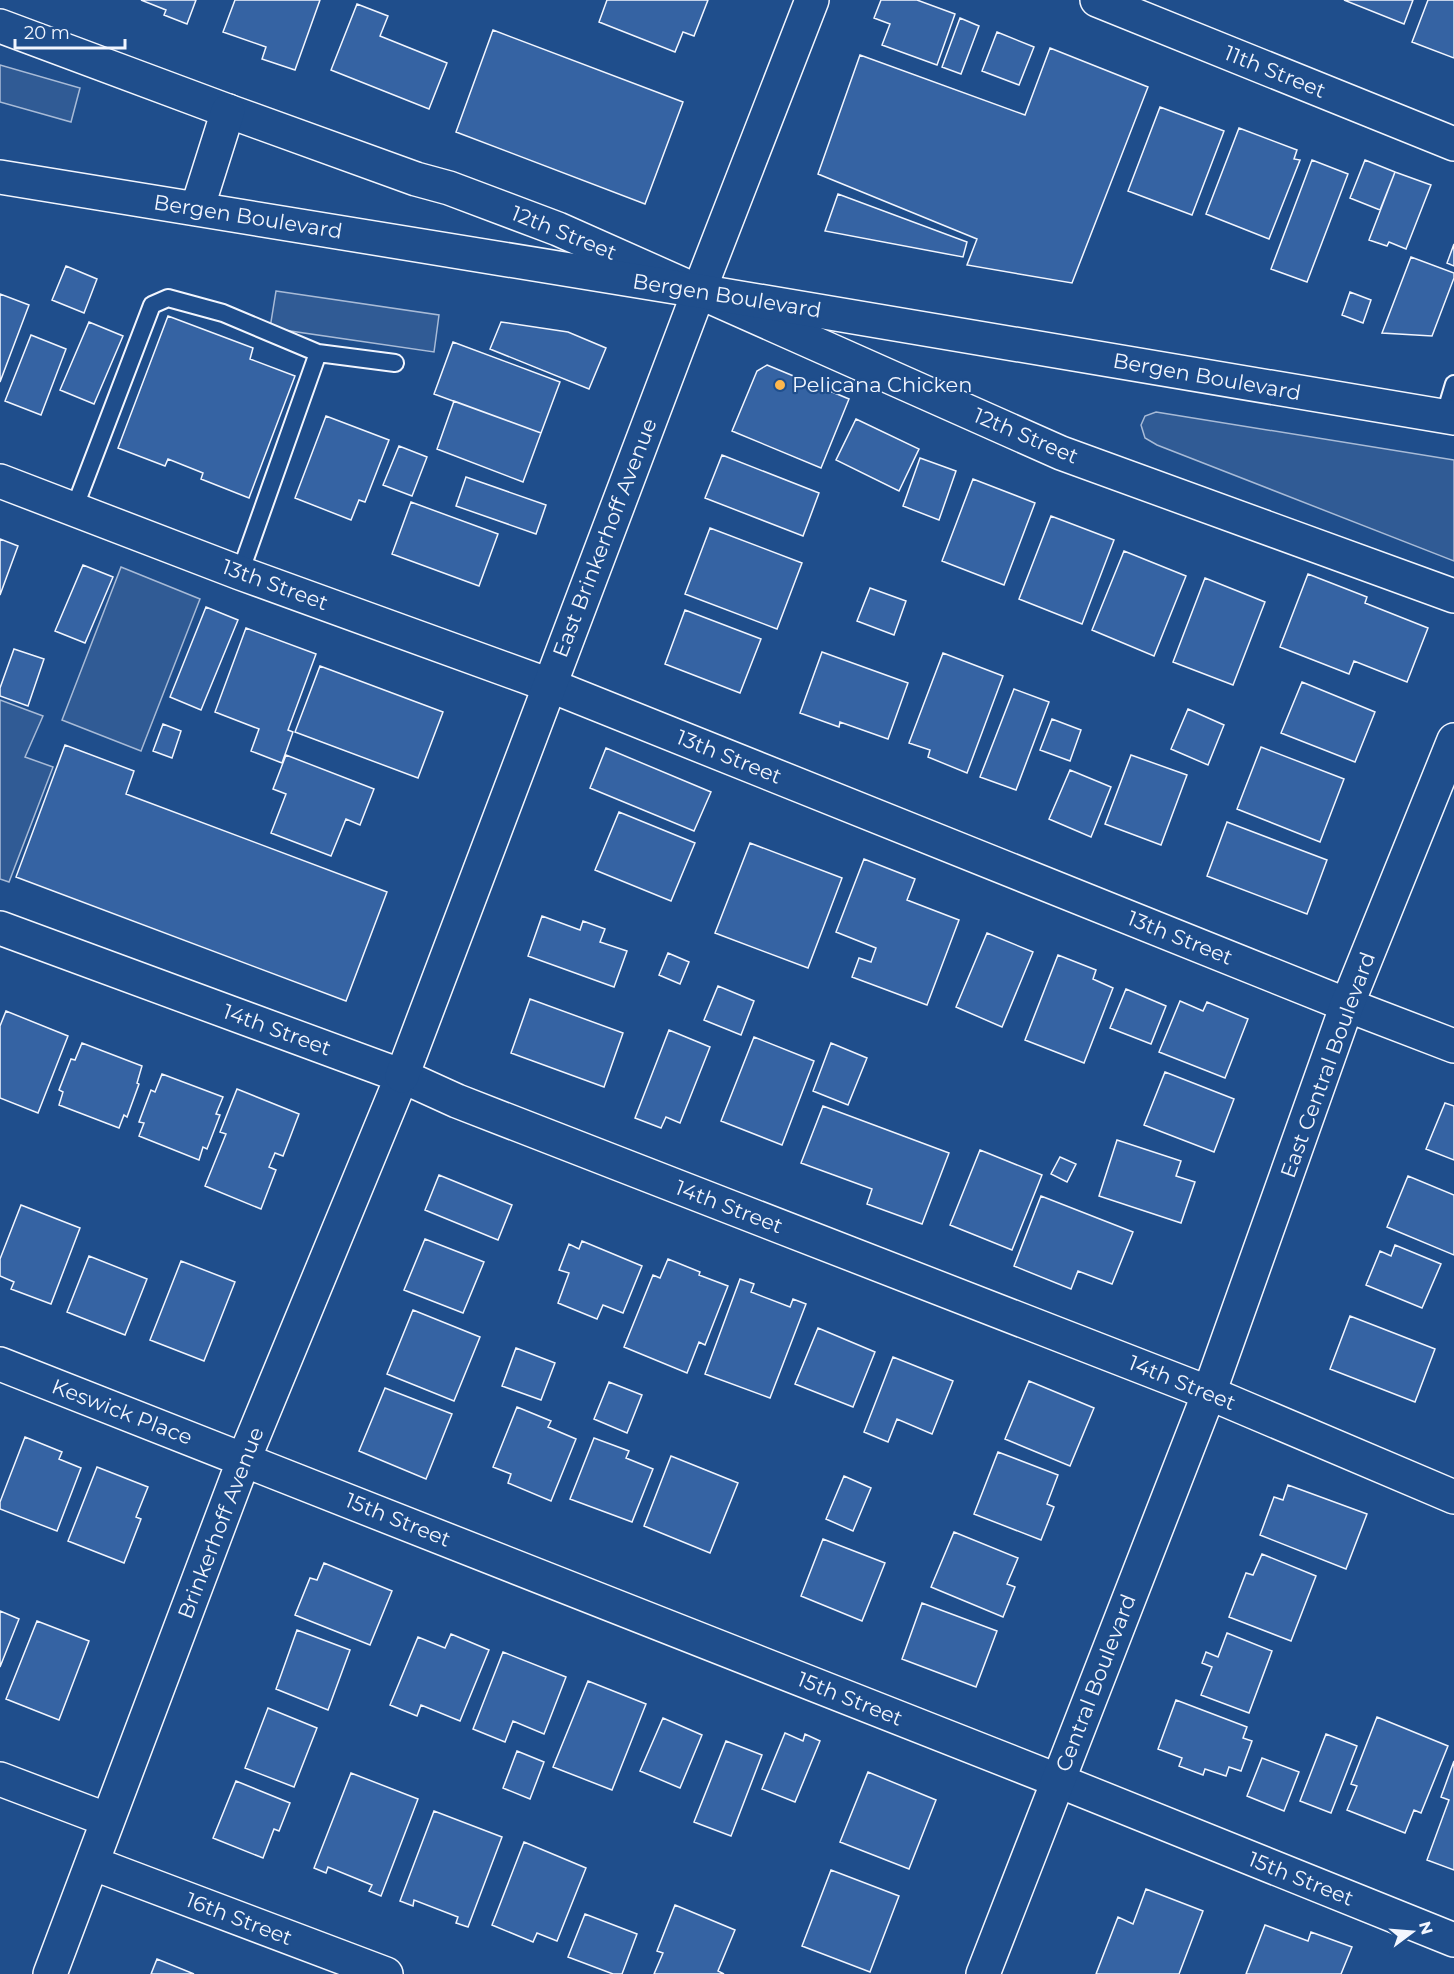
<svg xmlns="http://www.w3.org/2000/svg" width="1454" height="1974" font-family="Montserrat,sans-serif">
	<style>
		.built { fill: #305b95; stroke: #a8bbd7; stroke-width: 1.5 }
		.building { fill: #3563a3; stroke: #f2f6ff; stroke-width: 1.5 }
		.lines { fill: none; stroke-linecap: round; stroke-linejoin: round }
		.lane-casing { stroke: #f2f6ff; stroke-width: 20 }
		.street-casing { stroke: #f2f6ff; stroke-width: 36 }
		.secondary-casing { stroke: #f2f6ff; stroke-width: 36 }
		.primary-casing { stroke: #f2f6ff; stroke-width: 36 }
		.lane { stroke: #1f4e8c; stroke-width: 16 }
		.street { stroke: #1f4e8c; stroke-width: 33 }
		.secondary { stroke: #1f4e8c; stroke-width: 33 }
		.primary { stroke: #1f4e8c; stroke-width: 33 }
		.poi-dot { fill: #ffb74d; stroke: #1f4e8c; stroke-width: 2 }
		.labels { text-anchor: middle; stroke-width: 4.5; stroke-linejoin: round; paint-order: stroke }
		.street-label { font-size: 21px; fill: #f2f6ff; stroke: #1f4e8c }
		.poi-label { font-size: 21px; fill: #f2f6ff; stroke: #1f4e8c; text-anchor: start }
	</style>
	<rect width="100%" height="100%" fill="#1f4e8c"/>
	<!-- built -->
	<path class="built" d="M0 65 80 88 71 122 0 102Z
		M276 291 439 315 434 352 270 328Z
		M1156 412 1454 460V561L1157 445 1145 438 1141 425 1145 416Z
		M121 567 200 599 141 751 62 720Z
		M0 700 43 716 25 757 53 767 9 882 0 879Z"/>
	<!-- building -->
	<path class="building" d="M141 0H196L187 24 164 15 166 10Z
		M235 0H320L295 70 262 59 266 47 223 32Z
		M607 0H708L694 36 683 32 675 52 599 22Z
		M881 0H917L955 14 937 65 882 45 890 24 874 18Z
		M1344 0H1413L1404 24Z
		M1428 0H1454V58L1412 42Z
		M357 4 388 16 380 36 447 63 429 109 331 70Z
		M960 18 979 26 961 74 942 67Z
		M493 30 683 102 645 204 456 132Z
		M997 32 1034 47 1019 85 982 71Z
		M1050 48 1148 87 1072 283 967 265 977 239 818 174 860 55 1025 115Z
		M1160 107 1224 131 1192 215 1128 191Z
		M1239 128 1297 150 1294 159 1300 160 1269 239 1206 214Z
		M1312 160 1348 174 1307 282 1271 269Z
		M1365 160 1395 172 1380 210 1350 198Z
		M1395 172 1431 185 1406 249 1389 242 1387 246 1369 240Z
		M838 194 967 242 963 257 825 231Z
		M1454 244V266L1447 263Z
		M1411 257 1454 273V278L1432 336 1382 333Z
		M66 266 97 279 84 313 52 300Z
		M1350 292 1371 300 1363 323 1342 315Z
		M0 294 29 305 0 382Z
		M168 316 253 348 250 359 295 376 249 498 201 479 203 473 168 459 165 466 118 448Z
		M89 322 123 336 94 404 60 390Z
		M501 322 568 332 606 348 589 389 490 349Z
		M31 335 66 349 41 415 5 401Z
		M453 342 560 382 541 433 434 394Z
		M767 365 849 399 821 468 732 431 757 371Z
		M454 401 541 433 523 482 437 449Z
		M326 416 389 440 365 502 359 500 351 520 295 498Z
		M856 419 919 449 899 491 836 460Z
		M399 446 427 457 412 496 383 485Z
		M722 455 819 493 803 536 705 498Z
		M920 458 956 471 939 520 903 506Z
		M466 477 546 505 536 534 456 506Z
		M973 479 1035 503 1004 585 942 561Z
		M411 502 498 534 479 586 392 554Z
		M1051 516 1114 540 1082 624 1019 599Z
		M710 528 802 563 777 629 685 594Z
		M0 539 18 546 0 595Z
		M1124 551 1186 576 1154 656 1092 630Z
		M83 565 113 577 85 643 55 631Z
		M1308 574 1367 597 1365 603 1428 628 1407 682 1354 661 1349 674 1280 647Z
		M1205 578 1265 602 1233 685 1173 662Z
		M870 588 906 601 894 635 857 621Z
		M206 607 238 620 201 710 170 697Z
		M685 610 761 639 740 693 665 664Z
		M246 628 316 654 288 730 293 732 282 763 251 751 259 729 215 712Z
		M14 649 44 659 28 706 0 696V688Z
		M822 652 908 683 888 739 840 722 839 727 800 713Z
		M943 653 1003 676 967 773 928 757 930 750 909 743Z
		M320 666 443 712 418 778 295 732Z
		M1302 682 1375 712 1355 762 1281 733Z
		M1014 689 1049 702 1016 790 980 777Z
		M1188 709 1224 725 1208 765 1171 749Z
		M1052 719 1081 730 1070 761 1040 750Z
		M163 724 181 731 172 758 153 751Z
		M65 745 134 771 126 794 387 892 346 1001 16 877Z
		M1261 747 1344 779 1320 842 1237 809Z
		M606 748 711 792 694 831 590 788Z
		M286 755 374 789 360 825 346 819 331 856 271 833 286 794 273 789Z
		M1131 755 1187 775 1161 845 1105 824Z
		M1070 770 1111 787 1091 837 1049 819Z
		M619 812 695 843 671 901 595 870Z
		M1227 822 1327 860 1307 914 1207 876Z
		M750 843 842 878 808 968 715 933Z
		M864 859 915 879 907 900 959 920 927 1005 852 977 859 958 871 962 876 948 836 932Z
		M542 916 580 930 583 921 605 929 600 942 627 951 614 987 528 956Z
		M987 933 1033 952 1002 1027 956 1007Z
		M668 953 689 962 680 984 659 975Z
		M1058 955 1096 970 1093 979 1113 988 1084 1063 1025 1040Z
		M718 986 754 1001 741 1035 704 1020Z
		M1126 989 1166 1006 1151 1044 1110 1028Z
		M530 999 623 1033 604 1087 511 1053Z
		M1180 1001 1203 1011 1207 1002 1248 1019 1225 1078 1159 1052Z
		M6 1011 68 1036 38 1113 0 1098V1026Z
		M669 1030 710 1047 680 1123 666 1117 661 1128 635 1118Z
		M754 1037 814 1061 782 1145 721 1121Z
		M82 1043 142 1066 137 1083 139 1084 127 1117 124 1115 119 1128 59 1105 63 1092 59 1090 71 1059 75 1060Z
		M831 1043 867 1058 848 1105 813 1091Z
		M1165 1072 1234 1099 1214 1152 1144 1125Z
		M162 1074 223 1097 216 1114 220 1115 207 1149 203 1147 199 1160 139 1136 144 1123 139 1122 151 1090 155 1092Z
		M237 1089 299 1114 283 1156 275 1153 269 1167 276 1170 261 1209 205 1186 226 1134 220 1132Z
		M1445 1103 1454 1106V1160L1426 1149Z
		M823 1106 949 1153 922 1224 867 1204 872 1189 801 1163Z
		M1117 1140 1181 1161 1176 1176 1195 1182 1181 1223 1099 1196Z
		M980 1150 1042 1175 1012 1250 950 1225Z
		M1060 1157 1076 1164 1067 1182 1051 1174Z
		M439 1175 512 1205 498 1240 425 1210Z
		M1408 1176 1454 1195V1255L1387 1227Z
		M1041 1196 1133 1232 1112 1284 1078 1271 1071 1289 1014 1266Z
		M21 1205 80 1228 51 1304 11 1289 14 1282 0 1276V1259Z
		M425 1239 484 1262 463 1313 404 1290Z
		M582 1241 642 1266 623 1313 603 1305 597 1319 558 1303 569 1273 559 1270 569 1244 579 1249Z
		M1395 1245 1441 1264 1422 1308 1366 1285 1380 1251 1391 1256Z
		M89 1256 147 1279 125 1335 67 1312Z
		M668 1259 700 1272 699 1275 728 1286 705 1345 699 1342 687 1373 624 1347 653 1275 660 1278Z
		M181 1261 235 1282 204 1361 150 1340Z
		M740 1279 754 1284 751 1292 790 1307 793 1299 806 1304 770 1398 705 1374Z
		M413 1310 480 1337 454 1401 387 1374Z
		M1350 1316 1435 1349 1415 1402 1330 1369Z
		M818 1328 875 1352 853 1407 795 1384Z
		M516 1348 555 1363 541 1400 502 1386Z
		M893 1357 953 1381 932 1434 897 1419 888 1442 864 1432Z
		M1029 1381 1094 1408 1070 1466 1005 1439Z
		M609 1382 642 1395 627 1433 594 1419Z
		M385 1388 452 1414 426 1479 359 1451Z
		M517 1407 551 1421 548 1427 576 1439 551 1501 508 1483 511 1474 493 1467Z
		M25 1437 62 1452 59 1459 81 1468 57 1531 0 1509V1502Z
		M594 1438 629 1451 626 1458 653 1469 632 1522 570 1499Z
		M998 1452 1058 1475 1047 1504 1054 1507 1041 1540 974 1514Z
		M671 1456 738 1483 710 1553 644 1526Z
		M97 1467 148 1487 136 1517 141 1519 124 1563 68 1541Z
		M844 1476 871 1488 853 1531 826 1519Z
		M1288 1485 1367 1514 1346 1569 1260 1535 1274 1497 1283 1500Z
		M954 1532 1018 1558 1007 1584 1015 1587 1003 1617 931 1587Z
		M823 1539 885 1563 862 1621 801 1596Z
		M1262 1554 1316 1576 1291 1641 1229 1617 1246 1573 1253 1575Z
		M324 1563 392 1591 370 1645 295 1615 310 1578 317 1580Z
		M922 1603 997 1631 976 1687 902 1659Z
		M0 1611 19 1619 0 1667Z
		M37 1621 89 1641 59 1720 6 1699Z
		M297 1630 350 1650 328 1710 276 1689Z
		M1227 1633 1272 1651 1249 1713 1201 1695 1212 1667 1202 1663 1206 1652 1218 1657Z
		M451 1634 489 1650 460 1721 421 1705 417 1716 390 1705 418 1637 445 1648Z
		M503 1652 566 1677 544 1734 513 1721 505 1742 473 1729Z
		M588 1681 646 1704 612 1790 553 1767Z
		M1176 1700 1247 1727 1243 1738 1252 1741 1241 1771 1229 1767 1226 1776 1205 1769 1203 1775 1179 1766 1182 1758 1158 1749Z
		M268 1708 317 1728 294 1787 245 1768Z
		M1377 1717 1448 1746 1421 1813 1414 1810 1405 1833 1347 1810 1357 1786 1351 1784Z
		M663 1718 702 1735 680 1788 640 1771Z
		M785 1733 803 1741 805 1734 820 1741 795 1802 762 1789Z
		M1326 1734 1357 1746 1331 1813 1300 1801Z
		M726 1741 762 1755 731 1836 694 1822Z
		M517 1751 544 1762 530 1799 503 1788Z
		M1262 1758 1299 1772 1284 1811 1247 1796Z
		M1454 1761V1870L1427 1860 1449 1800 1441 1797Z
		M868 1772 936 1800 909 1869 840 1842Z
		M351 1773 418 1799 381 1896 369 1891 372 1885 328 1867 326 1873 314 1868Z
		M236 1781 290 1803 279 1831 274 1829 263 1858 213 1838Z
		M434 1811 502 1837 468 1927 456 1923 458 1917 414 1900 413 1906 400 1901Z
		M524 1842 586 1868 557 1941 537 1933 533 1942 492 1925Z
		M831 1870 899 1896 870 1972 802 1946Z
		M1146 1889 1203 1911 1179 1974H1096L1118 1917 1133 1924Z
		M675 1905 735 1930 718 1971 724 1974H654L663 1953 657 1951Z
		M585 1914 637 1934 622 1974H613L568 1957Z
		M1265 1925 1308 1941 1311 1932 1352 1947 1341 1974H1246Z
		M157 1959 194 1974H151Z"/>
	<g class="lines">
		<!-- lane casing -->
		<g class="lane-casing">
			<path id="lane" d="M318 353 395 363
				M1444 417 1454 384
				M74 509 152 305 168 298 223 313 318 353 240 573"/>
		</g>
		<!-- street casing -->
		<g class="street-casing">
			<path id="street" d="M1097 0 1454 144
				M0 26 228 111 416 179 449 188 558 229 1061 453 1454 596
				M0 481 240 573 549 685 1347 1005 1454 1046
				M0 928 402 1076 457 1101 1209 1393 1454 1497
				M0 1364 1059 1781 1454 1940
				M0 1779 108 1820
				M92 1863 386 1974
				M50 1974 244 1459 402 1076"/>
		</g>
		<!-- secondary casing -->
		<g class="secondary-casing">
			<path id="secondary" d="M402 1076 699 291 812 0
				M983 1974 1209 1393 1347 1005 1454 740"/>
		</g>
		<!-- primary casing -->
		<g class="primary-casing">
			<path id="primary" d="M0 177 699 291 1454 418
				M197 209 228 111"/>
		</g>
		<!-- lane -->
		<use href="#lane" class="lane"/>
		<!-- street -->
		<use href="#street" class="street"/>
		<!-- secondary -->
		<use href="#secondary" class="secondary"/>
		<!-- primary -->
		<use href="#primary" class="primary"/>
	</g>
	<!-- markers -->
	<circle class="poi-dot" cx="780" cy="385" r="6"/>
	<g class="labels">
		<!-- street labels -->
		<g class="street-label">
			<text transform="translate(1275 72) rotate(22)" y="7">11th Street</text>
			<text transform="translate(248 217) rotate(9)" y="7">Bergen Boulevard</text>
			<text transform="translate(564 233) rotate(22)" y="7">12th Street</text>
			<text transform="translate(727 296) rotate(9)" y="7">Bergen Boulevard</text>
			<text transform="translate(1207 377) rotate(10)" y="7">Bergen Boulevard</text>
			<text transform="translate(1026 436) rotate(23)" y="7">12th Street</text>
			<text transform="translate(605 538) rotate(-69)" y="7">East Brinkerhoff Avenue</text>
			<text transform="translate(275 585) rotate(20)" y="7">13th Street</text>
			<text transform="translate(729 757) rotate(22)" y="7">13th Street</text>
			<text transform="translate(1180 938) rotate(22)" y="7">13th Street</text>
			<text transform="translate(277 1030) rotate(20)" y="7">14th Street</text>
			<text transform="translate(1328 1065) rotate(-70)" y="7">East Central Boulevard</text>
			<text transform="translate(729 1207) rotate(21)" y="7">14th Street</text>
			<text transform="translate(1182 1383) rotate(22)" y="7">14th Street</text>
			<text transform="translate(122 1412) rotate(21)" y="7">Keswick Place</text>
			<text transform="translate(398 1520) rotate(22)" y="7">15th Street</text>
			<text transform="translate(221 1523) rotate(-69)" y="7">Brinkerhoff Avenue</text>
			<text transform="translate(1096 1683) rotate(-69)" y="7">Central Boulevard</text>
			<text transform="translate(850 1699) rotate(22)" y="7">15th Street</text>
			<text transform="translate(1301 1879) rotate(22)" y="7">15th Street</text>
			<text transform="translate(239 1919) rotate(21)" y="7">16th Street</text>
		</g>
		<!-- poi labels -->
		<g class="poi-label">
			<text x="792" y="392">Pelicana Chicken</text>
		</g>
	</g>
	<!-- north arrow -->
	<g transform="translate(1412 1932) rotate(74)" stroke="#1f4e8c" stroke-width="4.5" paint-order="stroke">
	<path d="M0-4.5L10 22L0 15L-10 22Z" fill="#f2f6ff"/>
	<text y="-9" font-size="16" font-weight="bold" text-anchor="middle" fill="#f2f6ff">N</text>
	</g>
	<!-- scale -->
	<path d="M15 39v9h110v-9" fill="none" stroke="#f2f6ff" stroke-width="3"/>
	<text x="24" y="39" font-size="18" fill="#f2f6ff" stroke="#1f4e8c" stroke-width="4.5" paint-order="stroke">20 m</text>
</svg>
